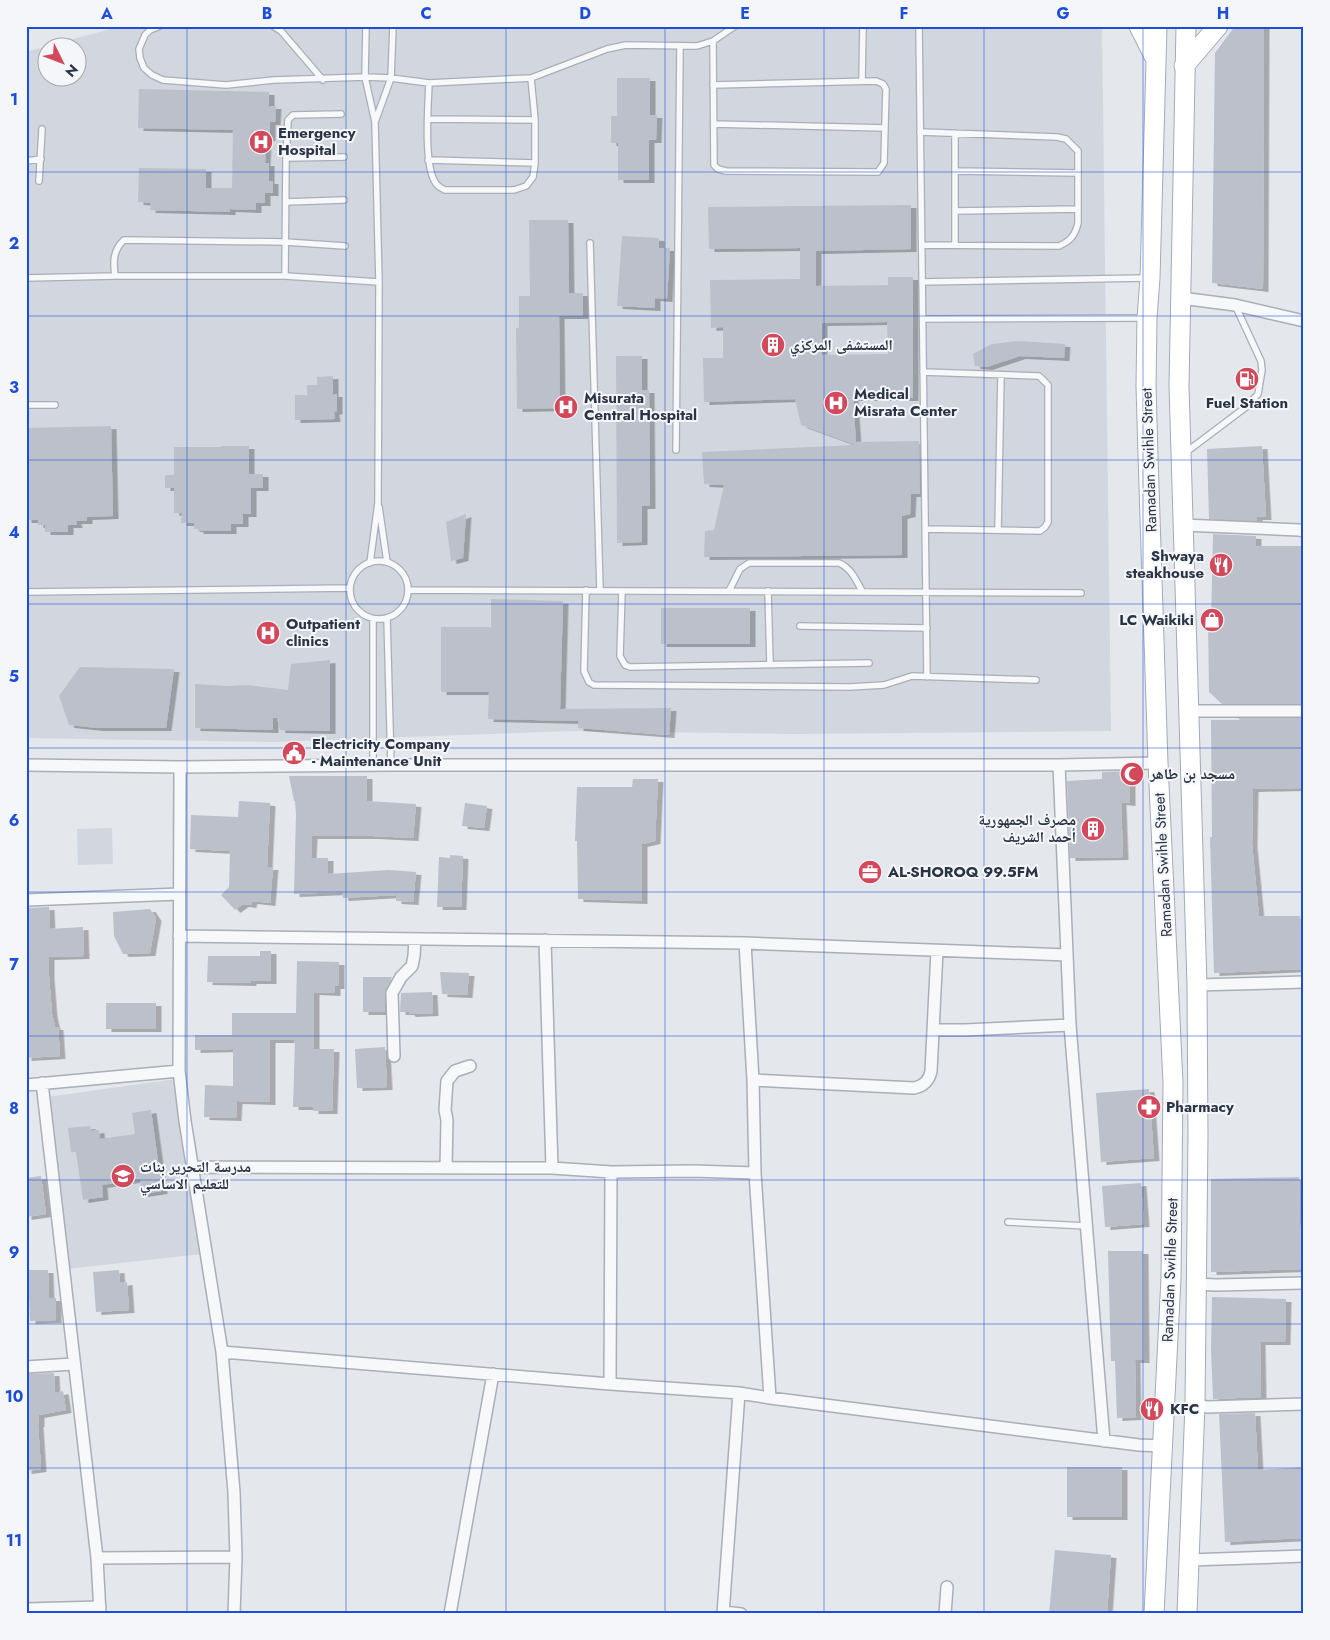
<svg xmlns="http://www.w3.org/2000/svg" width="1330" height="1640" font-family="Jost,'Noto Naskh Arabic',sans-serif">
	<style>
		.built { fill: #d2d6de; fill-rule: evenodd }
		.building { fill: #bbc0ca; fill-rule: evenodd; filter: url(#shadow) }
		.lines { fill: none; stroke-linecap: round; stroke-linejoin: round }
		.service-casing { stroke: #a9aeb7; stroke-width: 8 }
		.minor-casing { stroke: #a9aeb7; stroke-width: 14 }
		.primary-casing { stroke: #a3abb8; stroke-width: 21 }
		.service { stroke: #f7f8fa; stroke-width: 5.5 }
		.minor { stroke: #f7f8fa; stroke-width: 11 }
		.primary { stroke: #fff; stroke-width: 19 }
		.grid { fill: none; stroke: #1d4ed8; stroke-width: 1; stroke-opacity: 0.55 }
		.labels { text-anchor: middle; stroke-width: 4; stroke-linejoin: round; paint-order: stroke }
		.poi-label { font-size: 15px; font-weight: bold; fill: #2b3445; stroke: #f4f6f9; text-anchor: start }
		.street-label { font-size: 15px; fill: #2b3445; stroke: #f4f6f9 }
		.neatline { fill: none; stroke: #1d4ed8; stroke-width: 2 }
		.grid-label { font-size: 16px; text-anchor: middle; font-weight: bold; fill: #1d4ed8 }
	</style>
	<defs>
		<filter id="shadow"><feDropShadow dx="5.5" dy="3" stdDeviation="0" flood-color="#0004"/></filter>
	</defs>
	<rect width="100%" height="100%" fill="#e4e7ec"/>
	<!-- built -->
	<path class="built" d="M121 26H1102L1111 731 796 734 572 731 274 742 26 738V52ZM48 48H78V78H48Z
		M112 828 113 864 78 865 77 829Z
		M176 1079 202 1254 66 1269 47 1097Z"/>
	<!-- building -->
	<path class="building" d="M1235 26H1264L1263 289 1212 283 1215 53Z
		M617 78H650V115H657L656 140H649V180H618V143H611V116H617Z
		M139 89 269 92V106H276L275 122H270V138L266 139 265 163H269V181H273V193H265V203H256V210L230 209V212L150 210 151 203 138 202 139 168 206 169V188H232L233 130 138 128Z
		M911 205V249L816 251V286L888 285V277H913V398H853L856 442 919 441 920 494H911L910 514 902 516V555L704 557 705 531 714 530 724 485 704 484 702 452 856 445 801 425 795 399 704 402 703 358H723V327L711 328 710 280 800 279V248L709 249 708 207ZM887 322 888 354 822 355V323Z
		M529 220H568L569 293H583V316H559L560 408 517 409 516 328H519V296H530Z
		M622 236 659 238V248H670L667 299 655 298V308L617 306Z
		M1019 341 1065 344 1064 358 1020 356 987 367 975 366 973 354 992 344Z
		M616 356H642V390H649L650 506H642V542L617 543Z
		M333 376V394H337V411L334 412 335 419 295 420V395H307V385H317V377Z
		M111 426 113 516 87 517V521H76L77 525H68V532H45V525H38V520H26V428Z
		M221 446H249V474H263V488H251V514H243V524H231V531H198V529H194V523H181L182 513H174V488H165V475H174V447H221Z
		M1262 446 1266 517H1257V521L1209 519 1207 449Z
		M466 514 463 558 451 561 446 522Z
		M1213 534 1256 536V546H1304V698H1301V704H1222L1209 692 1208 621H1211Z
		M491 599 563 601 560 709 671 708 669 735 578 728V721L488 719 489 692H441V627H491Z
		M661 608H750V644H661Z
		M330 660V731L280 730 277 718H273V730L195 728V684L228 686 246 685 288 690 291 664Z
		M80 667 174 669 166 728H98L69 725 59 696Z
		M1238 718H1301V788L1253 789 1252 844 1259 916H1300L1303 969 1214 973 1210 837H1212L1211 720H1240Z
		M1130 771V803L1121 802 1123 857 1070 858 1067 781 1102 779V772Z
		M289 776H367V801L416 804 413 838 373 836H312L311 858H328V874L389 870 416 872 413 902 396 901V895L343 898 342 892 294 894 296 814 295 801H294Z
		M633 779H658L655 841 642 844V901L578 899 577 841H575L577 787H632Z
		M239 801 270 803 267 867H273L270 903 252 901 251 905 243 904 235 910 221 895 229 887 230 851 190 849 191 815 238 817Z
		M465 803 487 806 484 828 462 826Z
		M450 855 463 856 461 907H437L439 857 450 858Z
		M49 907 50 929 83 927 84 956 49 957V976L52 1014 55 1027H58L60 1056 26 1058V908Z
		M150 909 156 918 150 953 123 954 114 936 113 912Z
		M260 951H271V981H251V983L207 982 208 956H260Z
		M297 961 339 962V986H335V993L314 992V1049H334L332 1111H313V1107H293L295 1040H270V1102L237 1101 236 1118 204 1117 205 1085 233 1086V1049L195 1050V1035H232V1013H296Z
		M440 972 469 973 467 995 442 994Z
		M363 977H392L385 993V1012H363Z
		M432 992 433 1013 410 1014 409 1012H400L401 993Z
		M106 1003H156V1029H106Z
		M385 1047 387 1087 357 1088 355 1049Z
		M1149 1089 1154 1158 1101 1162 1096 1093Z
		M151 1110 162 1191 142 1194 140 1179 102 1185 103 1197 83 1200 76 1152H71L68 1128 90 1126 91 1131 99 1130 100 1139 135 1134 132 1113Z
		M41 1176 46 1214 26 1217V1178Z
		M1299 1177 1301 1269 1211 1272V1179Z
		M1141 1183 1144 1224 1105 1227 1102 1186Z
		M1108 1251H1143L1144 1360H1135L1136 1417 1117 1418 1115 1361H1111Z
		M26 1270H48L49 1298H56V1320L30 1321 29 1295H26Z
		M119 1270 120 1283 127 1282 129 1310 96 1312 93 1272Z
		M1212 1297 1286 1299 1285 1342H1260L1261 1397 1213 1399 1211 1350Z
		M54 1373 55 1393 63 1391 66 1410 39 1415V1424H38L41 1469 26 1471V1374Z
		M1255 1413 1258 1470 1304 1467V1538L1225 1542 1219 1414Z
		M1067 1467H1122V1517H1067Z
		M1055 1550 1111 1555 1107 1614H1049Z"/>
	<g class="lines">
		<!-- service casing -->
		<g class="service-casing">
			<path id="service" d="M160 26 150 30 145 35 139 49 140 58 144 68 152 75 163 80 226 85 274 80 365 77 391 78 429 83 531 78 535 120V163L533 177 526 186 514 190H445C440 188 436 185 434 180 424 161 428 106 429 83
				M273 26 281 31 323 80
				M366 26 365 77 375 122 379 282 378 503 370 563
				M919 26 927 677
				M713 41 714 165 718 169 726 171 878 172 884 163 886 89 883 84 876 81 713 85
				M531 78 607 49 626 45 697 46 713 41 735 26
				M862 81 863 26
				M428 119 535 120
				M375 122 391 78 393 26
				M714 124 885 128
				M920 132 1057 137 1066 139 1078 151V223C1075 236 1070 241 1059 246L922 245
				M286 158 344 157
				M428 160 535 163
				M26 161 41 159
				M955 171 1078 173
				M39 181 42 129
				M286 202 344 200
				M955 211 1078 209
				M590 243 600 590
				M955 245V133
				M115 276C113 262 113 250 124 240L285 242 345 246
				M285 276 286 158 288 120 293 115 341 114
				M26 278 115 276H285L379 282
				M922 282 1147 278
				M923 319 1143 318
				M923 372 1039 376 1048 385V522L1045 527 1040 531 926 529
				M26 405H55
				M676 450 680 46
				M1185 453 1246 407 1258 394 1262 370 1261 361 1235 305
				M379 507 387 562
				M998 530 1001 375
				M350 590a29 29 0 1 1 58 0a29 29 0 1 1-58 0Z
				M408 590 1081 593
				M586 590 584 671 589 682 594 685 850 687 884 685 912 676 1036 680
				M622 591 620 656 625 665 630 667 869 663
				M729 591 740 569 749 563H839C851 568 856 580 862 591
				M768 591 770 664
				M26 592 350 588
				M387 618 391 765
				M800 626 927 628
				M373 765V619
				M1008 1222 1087 1226"/>
		</g>
		<!-- minor casing -->
		<g class="minor-casing">
			<path id="minor" d="M1181 298 1235 305 1304 321
				M1183 525 1299 530 1304 531
				M1188 711H1304
				M26 765 180 767 391 765H1059L1158 763
				M1059 765 1070 1025 1104 1441
				M180 767 179 1071 185 1121 222 1352 234 1492 236 1557 234 1614
				M26 900 179 894
				M179 936 745 943 1067 955
				M545 940 552 1168
				M745 943 753 1080 755 1173 770 1398
				M1197 985 1304 982
				M933 1030H965L1070 1025
				M394 1056 392 993 401 977 412 966 414 956 415 939
				M753 1080 914 1088C924 1086 929 1081 931 1071L937 951
				M42 1083 97 1558 100 1614
				M26 1085 179 1071
				M193 1167 552 1168 611 1172 693 1171 755 1173
				M446 1168 447 1120 445 1110 447 1081 455 1071 470 1066
				M1196 1284 1216 1285 1304 1283
				M222 1352 610 1384 739 1393 770 1398 1139 1445 1163 1446
				M26 1367 73 1364
				M610 1384 611 1172
				M1195 1404 1207 1407 1304 1404
				M97 1558 236 1557
				M1190 1560 1304 1556
				M26 1609 100 1607
				M724 1612 741 1614
				M450 1614 493 1374
				M723 1614 739 1393
				M945 1614 947 1587"/>
		</g>
		<!-- primary casing -->
		<g class="primary-casing">
			<path id="primary" d="M1139 26 1154 56
				M1186 26 1179 386 1197 985 1198 1135 1195 1404 1187 1614
				M1184 66 1218 26
				M1154 1614 1171 1278 1173 1083 1158 763 1148 456 1146 386 1147 318 1150 278 1157 26"/>
		</g>
		<!-- service -->
		<use href="#service" class="service"/>
		<!-- minor -->
		<use href="#minor" class="minor"/>
		<!-- primary -->
		<use href="#primary" class="primary"/>
	</g>
	<!-- grid -->
	<path class="grid" d="M187 26V1614M346 26V1614M506 26V1614M665 26V1614M824 26V1614M984 26V1614M1143 26V1614M26 172H1304M26 316H1304M26 460H1304M26 604H1304M26 748H1304M26 892H1304M26 1036H1304M26 1180H1304M26 1324H1304M26 1468H1304"/>
	<!-- icons -->
	<defs>
		<g id="hospital-disc" transform="scale(1.25)"><circle r="9.5" fill="#d1495b" stroke="#f4f6f9"/><path d="M-5-5h3v3.5h4V-5h3V5h-3V1.5h-4V5h-3Z" fill="#fff"/></g>
		<g id="building-disc" transform="scale(1.25)"><circle r="9.5" fill="#d1495b" stroke="#f4f6f9"/><path d="M-4-6H4V6H1V3H-1V6H-4ZM-2.5-4.3h1.7v1.8h-1.7ZM.8-4.3h1.7v1.8H.8ZM-2.5-1h1.7V.8h-1.7ZM.8-1h1.7V.8H.8Z" fill="#fff"/></g>
		<g id="fuel-disc" transform="scale(1.25)"><circle r="9.5" fill="#d1495b" stroke="#f4f6f9"/><path d="M-5.5-6h7V0h2V4h1.3V-2.5L3-4.5l.8-.8L6-3V5H2.5V1h-1V6h-7ZM-4.2-4.7v3.2H.2V-4.7Z" fill="#fff"/></g>
		<g id="restaurant-disc" transform="scale(1.25)"><circle r="9.5" fill="#d1495b" stroke="#f4f6f9"/><path d="M-5-6h1v4h1v-4h1v4h1v-4h1v5L-1.5 .5V6h-2V.5L-5-1ZM5-6V6H3V1.5H1.5Q1.5-4 5-6Z" fill="#fff"/></g>
		<g id="shop-disc" transform="scale(1.25)"><circle r="9.5" fill="#d1495b" stroke="#f4f6f9"/><path d="M-5-2.5h2.3a2.7 3.5 0 0 1 5.4 0H5L5.5 6h-11ZM-1.5-2.5h3a1.5 2.3 0 0 0-3 0Z" fill="#fff"/></g>
		<g id="civic-disc" transform="scale(1.25)"><circle r="9.5" fill="#d1495b" stroke="#f4f6f9"/><path d="M-.6-6.5H3V-4.5H.6V-3L4-1V1h2V6H-6V1h2V-1L-.6-3ZM-1.2 2.5V6h2.4V2.5Z" fill="#fff"/></g>
		<g id="mosque-disc" transform="scale(1.25)"><circle r="9.5" fill="#d1495b" stroke="#f4f6f9"/><path d="M3.5-4.9A6 6 0 1 0 3.5 4.9A5 5 0 1 1 3.5-4.9Z" fill="#fff"/></g>
		<g id="office-disc" transform="scale(1.25)"><circle r="9.5" fill="#d1495b" stroke="#f4f6f9"/><path d="M-6-3h4V-5.5h4V-3h4V5H-6ZM-1-4.5V-3h2v-1.5ZM-6 0V1H6V0Z" fill="#fff"/></g>
		<g id="pharmacy-disc" transform="scale(1.25)"><circle r="9.5" fill="#d1495b" stroke="#f4f6f9"/><path d="M-2-6h4v4h4v4h-4v4h-4v-4h-4v-4h4Z" fill="#fff"/></g>
		<g id="school-disc" transform="scale(1.25)"><circle r="9.5" fill="#d1495b" stroke="#f4f6f9"/><path d="M0-5L7-2L0 1L-7-2ZM-4 1L0 2.5L4 1V4Q0 6-4 4Z" fill="#fff"/></g>
	</defs>
	<g fill-rule="evenodd">
		<use href="#hospital-disc" x="261" y="142"/>
		<use href="#building-disc" x="773" y="345"/>
		<use href="#fuel-disc" x="1247" y="379"/>
		<use href="#hospital-disc" x="836" y="403"/>
		<use href="#hospital-disc" x="566" y="407"/>
		<use href="#restaurant-disc" x="1221" y="565"/>
		<use href="#shop-disc" x="1212" y="620"/>
		<use href="#hospital-disc" x="268" y="633"/>
		<use href="#civic-disc" x="294" y="753"/>
		<use href="#mosque-disc" x="1132" y="774"/>
		<use href="#building-disc" x="1093" y="829"/>
		<use href="#office-disc" x="870" y="872"/>
		<use href="#pharmacy-disc" x="1149" y="1107"/>
		<use href="#school-disc" x="123" y="1176"/>
		<use href="#restaurant-disc" x="1152" y="1409"/>
	</g>
	<g class="labels">
		<!-- poi labels -->
		<g class="poi-label">
			<text x="278" y="138">Emergency<tspan x="278" dy="17">Hospital</tspan></text>
			<text x="790" y="350">المستشفى المركزي</text>
			<text x="854" y="399">Medical<tspan x="854" dy="17">Misrata Center</tspan></text>
			<text x="584" y="403">Misurata<tspan x="584" dy="17">Central Hospital</tspan></text>
			<text x="1247" y="408" text-anchor="middle">Fuel Station</text>
			<text x="1204" y="561" text-anchor="end">Shwaya<tspan x="1204" dy="17">steakhouse</tspan></text>
			<text x="1194" y="625" text-anchor="end">LC Waikiki</text>
			<text x="286" y="629">Outpatient<tspan x="286" dy="17">clinics</tspan></text>
			<text x="312" y="749">Electricity Company<tspan x="312" dy="17">- Maintenance Unit</tspan></text>
			<text x="1150" y="779">مسجد بن طاهر</text>
			<text x="1076" y="825" text-anchor="end">مصرف الجمهورية<tspan x="1076" dy="17">أحمد الشريف</tspan></text>
			<text x="888" y="877">AL-SHOROQ 99.5FM</text>
			<text x="1166" y="1112">Pharmacy</text>
			<text x="140" y="1172">مدرسة التحرير بنات<tspan x="140" dy="17">للتعليم الاساسي</tspan></text>
			<text x="1170" y="1414">KFC</text>
		</g>
		<!-- street labels -->
		<g class="street-label">
			<text transform="translate(1149 460) rotate(-92)" y="5">Ramadan Swihle Street</text>
			<text transform="translate(1163 865) rotate(-93)" y="5">Ramadan Swihle Street</text>
			<text transform="translate(1170 1270) rotate(-88)" y="5">Ramadan Swihle Street</text>
		</g>
	</g>
	<!-- border -->
	<rect width="1330" height="1640" fill="none" stroke="#f4f6f9" stroke-width="55"/>
	<!-- north arrow -->
	<g transform="translate(62 62) rotate(132)"><circle r="24" fill="#f4f6f9" stroke="#a4a8b1"/>
	<path d="M0-4L9 19L0 12L-9 19Z" fill="#d1495b"/>
	<text y="-8" font-size="14" font-weight="bold" text-anchor="middle" fill="#2b3445">N</text>
	</g>
	<rect x="28" y="28" width="1274" height="1584" class="neatline"/>
	<g class="grid-label">
		<text x="107" y="19">A</text>
		<text x="267" y="19">B</text>
		<text x="426" y="19">C</text>
		<text x="585" y="19">D</text>
		<text x="745" y="19">E</text>
		<text x="904" y="19">F</text>
		<text x="1063" y="19">G</text>
		<text x="1223" y="19">H</text>
		<text x="14" y="105">1</text>
		<text x="14" y="249">2</text>
		<text x="14" y="393">3</text>
		<text x="14" y="538">4</text>
		<text x="14" y="682">5</text>
		<text x="14" y="826">6</text>
		<text x="14" y="970">7</text>
		<text x="14" y="1114">8</text>
		<text x="14" y="1258">9</text>
		<text x="14" y="1402">10</text>
		<text x="14" y="1546">11</text>
	</g>
</svg>
